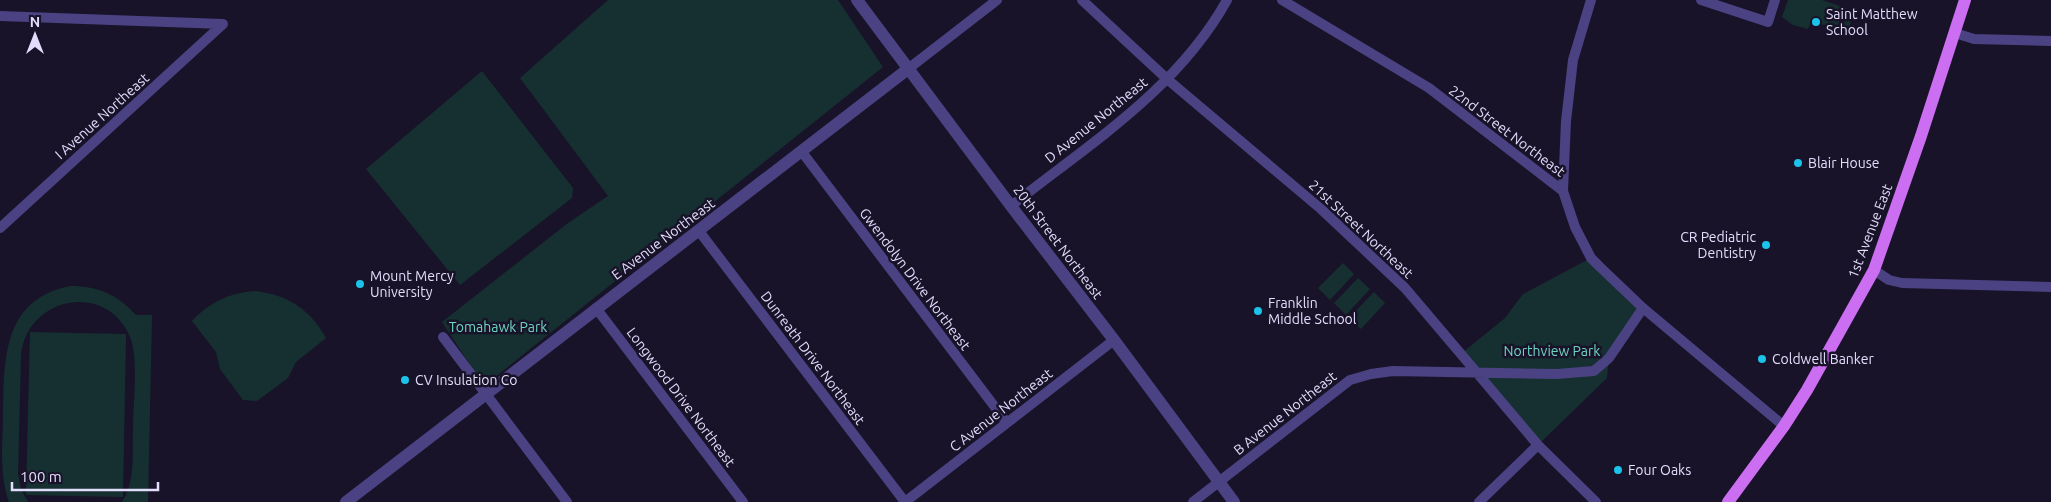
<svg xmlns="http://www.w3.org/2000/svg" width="2051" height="502" font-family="Ubuntu,sans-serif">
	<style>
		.green { fill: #163031 }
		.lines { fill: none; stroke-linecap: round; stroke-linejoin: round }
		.minor { stroke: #4a4282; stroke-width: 10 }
		.tertiary { stroke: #4a4282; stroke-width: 12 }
		.primary { stroke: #cc6ef1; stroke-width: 12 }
		.poi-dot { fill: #1bc2e9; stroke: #181328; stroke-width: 2 }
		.labels { text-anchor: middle; stroke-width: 5; stroke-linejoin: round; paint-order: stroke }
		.poi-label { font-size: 14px; fill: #e3ddfc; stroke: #181328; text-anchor: start }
		.street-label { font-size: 14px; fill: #e3ddfc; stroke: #181328 }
		.park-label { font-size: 14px; fill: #6ed6c5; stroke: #181328 }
	</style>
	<rect width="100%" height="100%" fill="#181328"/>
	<!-- green -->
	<path class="green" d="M608 0H838L883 67 484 386 442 322 568 223 608 196 520 78Z
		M1788 0H1822L1854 11 1848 32 1811 21 1808 29 1793 25 1782 17Z
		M482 71 573 188 572 198 460 285 366 169Z
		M1591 258 1643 308 1609 358 1607 378 1538 445 1462 353 1505 318 1523 294Z
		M1343 263 1354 274 1330 300 1318 288Z
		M1358 278 1370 289 1346 315 1334 303Z
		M71 286C98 286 118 295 136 315H152L148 502H122C136 480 132 453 133 428 133 403 139 359 130 337 107 281 27 296 21 355L18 474 21 489 28 502H9C0 478 2 449 3 423 4 364 0 299 71 286Z
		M255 291C288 295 310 309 326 338L296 362 288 378 257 401 243 400 220 369 216 352 192 321C210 302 229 293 255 291Z
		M1374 292 1385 303 1361 329 1349 318Z
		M30 332 126 334 123 497 26 495Z"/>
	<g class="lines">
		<!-- minor -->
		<path class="minor" d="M1082 0 1167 79 1321 209 1405 288 1538 445 1596 502
			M1282 0 1429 88 1563 191 1575 227 1591 258 1600 267 1643 308 1784 426
			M1701 0 1768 22 1775 0
			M0 16 223 24
			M1955 33 1974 39 2051 41
			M908 69 997 0
			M802 152 1007 423
			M1563 191 1566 121 1573 60 1591 0
			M1011 206C1089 144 1177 90 1227 0
			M0 228 223 24
			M699 231 905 502
			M1874 270 1889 280 1902 283 2051 287
			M596 308 743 502
			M443 337 567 502
			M905 502 1114 340
			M1193 502 1350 380 1371 374 1393 371 1557 374 1594 371 1609 358 1643 308
			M1479 502 1538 445"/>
		<!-- tertiary -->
		<path class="tertiary" d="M857 0 1011 206 1114 340 1234 502
			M346 502 908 69"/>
		<!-- primary -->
		<path class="primary" d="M1728 502 1784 426 1807 390 1874 270 1921 136 1965 0"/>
	</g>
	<!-- markers -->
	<g class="poi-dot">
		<circle cx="1816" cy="22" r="5"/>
		<circle cx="1798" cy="163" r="5"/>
		<circle cx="1766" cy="245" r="5"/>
		<circle cx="360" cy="284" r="5"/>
		<circle cx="1258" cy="311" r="5"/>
		<circle cx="1762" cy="359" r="5"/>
		<circle cx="405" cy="380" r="5"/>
		<circle cx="1618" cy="470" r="5"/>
	</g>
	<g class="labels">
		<!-- poi labels -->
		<g class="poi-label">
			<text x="1826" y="19">Saint Matthew<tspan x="1826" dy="16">School</tspan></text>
			<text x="1808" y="168">Blair House</text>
			<text x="1756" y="242" text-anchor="end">CR Pediatric<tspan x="1756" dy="16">Dentistry</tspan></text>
			<text x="370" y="281">Mount Mercy<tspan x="370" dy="16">University</tspan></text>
			<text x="1268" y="308">Franklin<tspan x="1268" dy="16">Middle School</tspan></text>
			<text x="1772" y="364">Coldwell Banker</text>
			<text x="415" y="385">CV Insulation Co</text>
			<text x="1628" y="475">Four Oaks</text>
		</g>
		<!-- street labels -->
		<g class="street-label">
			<text transform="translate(102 116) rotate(-42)" y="5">I Avenue Northeast</text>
			<text transform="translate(1096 120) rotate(-39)" y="5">D Avenue Northeast</text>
			<text transform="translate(1507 131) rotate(37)" y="5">22nd Street Northeast</text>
			<text transform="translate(1361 229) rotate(43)" y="5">21st Street Northeast</text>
			<text transform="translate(1870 231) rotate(-69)" y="5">1st Avenue East</text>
			<text transform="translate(663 239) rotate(-37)" y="5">E Avenue Northeast</text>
			<text transform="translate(1058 242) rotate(53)" y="5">20th Street Northeast</text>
			<text transform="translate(915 279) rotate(53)" y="5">Gwendolyn Drive Northeast</text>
			<text transform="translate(813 358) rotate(53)" y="5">Dunreath Drive Northeast</text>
			<text transform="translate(681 397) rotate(53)" y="5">Longwood Drive Northeast</text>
			<text transform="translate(1001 410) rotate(-38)" y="5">C Avenue Northeast</text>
			<text transform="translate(1285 413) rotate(-38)" y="5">B Avenue Northeast</text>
		</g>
		<!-- park labels -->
		<g class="park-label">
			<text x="498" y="332">Tomahawk Park</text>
			<text x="1552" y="356">Northview Park</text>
		</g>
	</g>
	<!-- north arrow -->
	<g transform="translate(35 35)" stroke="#181328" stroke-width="4" paint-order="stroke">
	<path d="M0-4L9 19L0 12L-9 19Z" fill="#e3ddfc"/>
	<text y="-8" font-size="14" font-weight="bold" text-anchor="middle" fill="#e3ddfc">N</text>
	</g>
	<!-- scale -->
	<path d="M12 482v8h146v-8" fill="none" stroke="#e3ddfc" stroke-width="2.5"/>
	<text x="20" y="482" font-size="15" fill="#e3ddfc" stroke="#181328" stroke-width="4" paint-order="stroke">100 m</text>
</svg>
